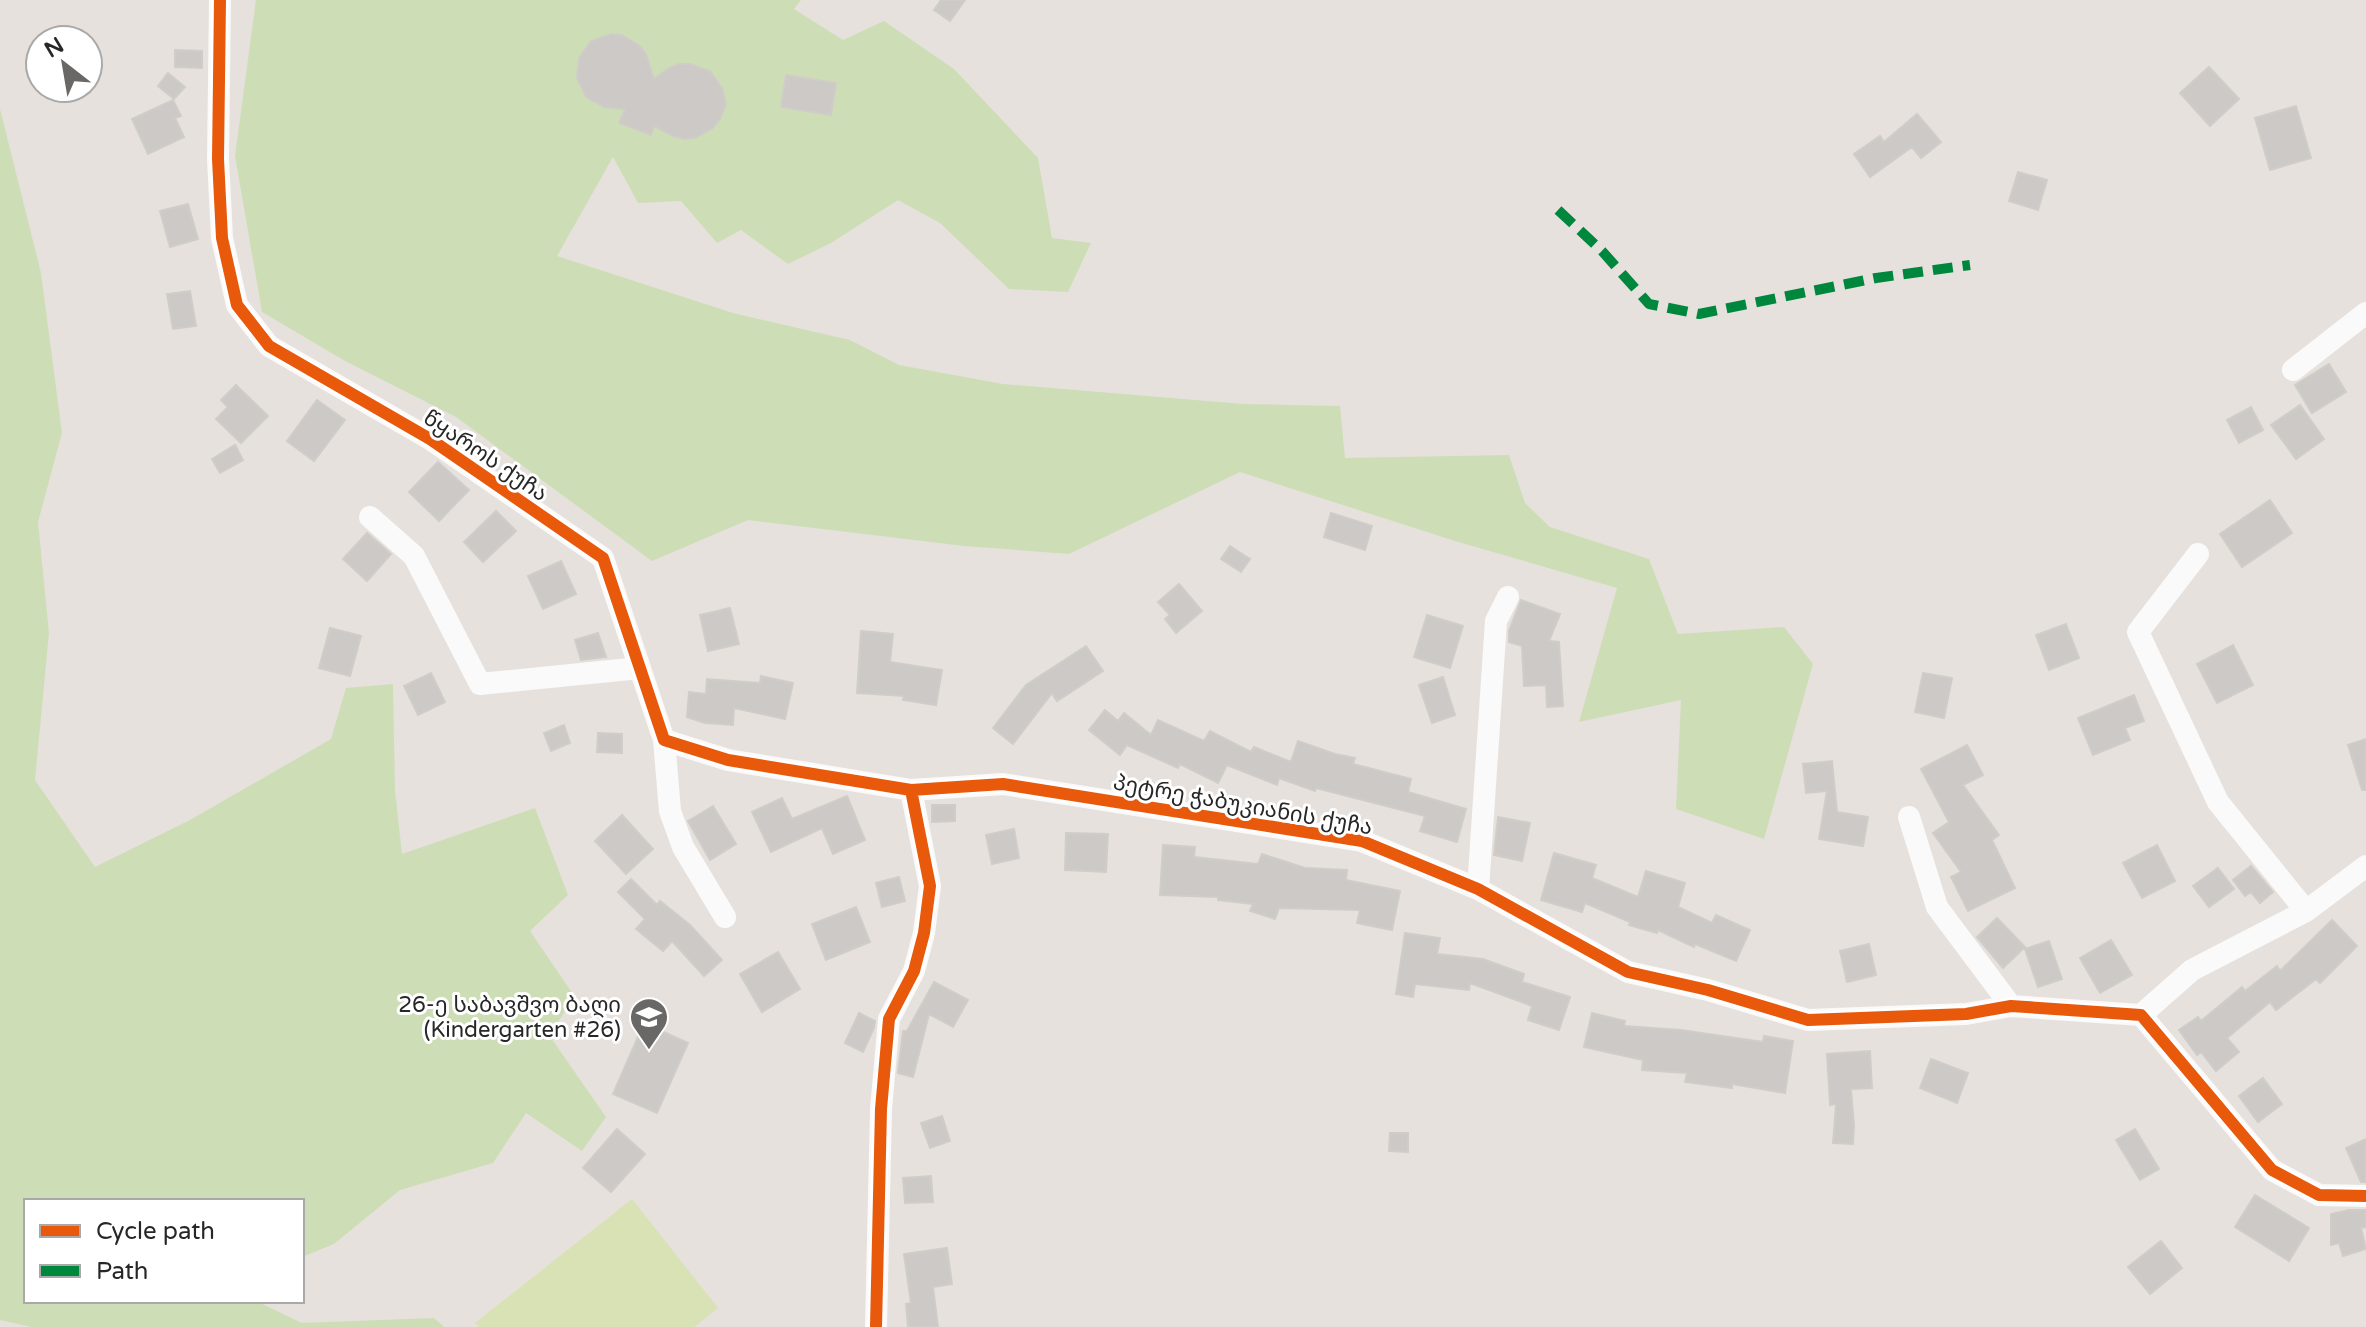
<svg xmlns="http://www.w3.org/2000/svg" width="2366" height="1327" font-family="'Varela Round','Noto Sans Georgian',sans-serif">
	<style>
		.green { fill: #cddeb7 }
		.pitch { fill: #d8e2b5 }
		.building { fill: #ccc9c6; stroke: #d0cdc9; stroke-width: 2 }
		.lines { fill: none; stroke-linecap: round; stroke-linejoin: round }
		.street { stroke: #fbfafa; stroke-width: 22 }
		.quiet { stroke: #00873e; stroke-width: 10; stroke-dasharray: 20 10; stroke-linecap: butt }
		.cycleway-casing { stroke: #fff; stroke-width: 17 }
		.cycleway { stroke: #e8590c; stroke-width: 12 }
		.labels { text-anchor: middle; stroke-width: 6; stroke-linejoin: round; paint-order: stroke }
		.street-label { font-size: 22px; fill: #272727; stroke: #fff }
		.poi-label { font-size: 22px; fill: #272727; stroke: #fff; text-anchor: end }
	</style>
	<rect width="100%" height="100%" fill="#e6e1dc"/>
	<!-- green -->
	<path class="green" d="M256 0H801L794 9 843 40 884 21 954 69 1038 158 1052 238 1091 243 1068 292 1009 289 940 223 898 200 831 243 788 264 741 230 717 243 681 201 638 203 613 157 557 256 733 313 850 340 899 365 1003 384 1243 404 1340 406 1345 458 1509 455 1525 503 1550 527 1649 559 1678 634 1784 627 1813 664 1764 839 1676 809 1681 700 1579 722 1617 588 1455 541 1240 472 1069 554 964 546 748 520 652 561 456 417 345 361 262 312 235 156Z
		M0 109 41 273 62 433 38 522 49 633 35 780 95 867 190 820 331 739 346 688 393 684 395 790 402 854 535 808 568 895 530 931 575 997 549 1035 606 1117 582 1151 526 1113 493 1163 400 1190 334 1244 302 1257V1201H26V1301H256L302 1323 434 1318 444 1327H31L0 1320Z"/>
	<!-- pitch -->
	<path class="pitch" d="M632 1199 718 1308 694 1327H479L475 1323Z"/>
	<!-- building -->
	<path class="building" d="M941 0H965L950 21 934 10Z
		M611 34 622 35 640 46 646 54 654 79 669 68 679 64H690L710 71 722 88 726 104 720 119 713 128 695 138 684 139 673 136 654 126 651 135 619 123 625 109 604 107 586 97 577 78 579 58 591 41Z
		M175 50 202 51V68L175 67Z
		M2209 67 2239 99 2210 126 2180 93Z
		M168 73 185 87 174 99 158 86Z
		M786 75 836 83 831 115 781 107Z
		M173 100 181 116 175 118 184 137 148 154 132 119Z
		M2296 106 2311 158 2270 170 2255 118Z
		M1917 114 1941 142 1921 158 1912 147 1870 177 1854 154 1880 136 1884 142Z
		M2018 172 2047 180 2038 210 2009 201Z
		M188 204 198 239 170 247 160 211Z
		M190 291 196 326 173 329 167 294Z
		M2329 364 2346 392 2312 413 2295 385Z
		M236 385 268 416 241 443 216 419 228 407 221 400Z
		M317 400 345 420 314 461 287 441Z
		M2300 405 2324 439 2296 459 2271 425Z
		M2251 407 2263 430 2239 443 2227 420Z
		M235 445 243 460 220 473 212 459Z
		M438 462 469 490 439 521 409 492Z
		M2270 500 2292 533 2242 567 2220 534Z
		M496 511 516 531 483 562 464 542Z
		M1331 513 1372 526 1365 550 1324 537Z
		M367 533 391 554 367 581 343 559Z
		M1230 546 1250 559 1241 572 1221 559Z
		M561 561 576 594 543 609 528 576Z
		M1179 584 1202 611 1176 633 1165 619 1170 615 1158 602Z
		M1521 600 1560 614 1549 641 1559 642 1563 706 1547 707 1546 685 1524 686 1522 646 1509 642V631Z
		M730 608 739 644 708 651 700 615Z
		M1427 615 1463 626 1450 668 1414 657Z
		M2066 624 2079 658 2049 670 2036 635Z
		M330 628 361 636 350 676 319 668Z
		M861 631 893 634 890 662 942 670 936 705 903 700 904 696 857 693Z
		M598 633 606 657 581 660 575 640Z
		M2233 645 2253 685 2217 703 2197 664Z
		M1086 646 1103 671 1057 701 1052 693 1013 744 993 728 1026 685Z
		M431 673 445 702 418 715 404 686Z
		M1923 673 1952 678 1944 718 1915 712Z
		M761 676 793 683 785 719 734 708 733 725 705 723 687 717 689 692 706 694 707 679 760 683Z
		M1443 677 1455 715 1432 723 1419 685Z
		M2134 695 2144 721 2125 728 2130 740 2093 755 2078 718Z
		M1105 710 1118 721 1124 713 1151 735 1158 720 1204 741 1210 731 1251 752 1254 747 1291 762 1298 741 1335 754 1355 758 1353 764 1411 779 1408 792 1466 809 1457 842 1420 831 1425 816 1316 788 1315 791 1279 778 1277 785 1227 765 1218 783 1180 764 1178 768 1127 745 1120 755 1089 730Z
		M564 725 570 743 551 751 544 733Z
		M598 733 622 734V753L597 752Z
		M2366 739V790H2362L2348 745Z
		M1967 745 1983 775 1963 785 1999 835 1992 840 2015 888 1968 911 1951 877 1961 872 1933 833 1949 822 1921 769Z
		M1832 761 1837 812 1868 817 1863 846 1819 839 1827 791 1806 793 1803 764Z
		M847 796 865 840 833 854 822 828 771 852 752 812 782 798 792 819Z
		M932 805H955V821L932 822Z
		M713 806 736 844 710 860 688 821Z
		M622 815 653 849 626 874 595 841Z
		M1498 817 1530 823 1522 861 1494 855Z
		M1014 829 1019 858 992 864 986 835Z
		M1066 833 1108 834 1106 872 1065 870Z
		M1163 845 1195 847 1194 857 1258 864 1262 854 1305 868 1347 870 1346 880 1400 891 1392 930 1357 923 1360 910 1279 908 1275 919 1250 911 1253 904 1218 900V897L1160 895Z
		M2157 845 2175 881 2142 898 2123 863Z
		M1554 853 1596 865 1592 878 1638 897 1646 871 1685 883 1678 907 1712 923 1716 915 1750 930 1736 961 1695 944 1694 947 1658 930 1657 933 1629 925 1630 922 1585 903 1582 912 1541 900Z
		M2251 866 2273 892 2260 903 2251 892 2245 896 2233 880Z
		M2218 868 2234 889 2209 907 2193 886Z
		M899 877 905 901 882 907 876 883Z
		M631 879 657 905 660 901 690 925 722 960 704 976 672 941 663 951 636 929 645 919 618 892Z
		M856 907 870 942 826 960 812 924Z
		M1997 918 2025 947 2003 968 1977 937Z
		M2332 920 2357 946 2320 983 2316 979 2276 1010 2270 1002 2227 1038 2239 1052 2216 1071 2201 1052 2197 1055 2179 1030 2198 1017 2201 1021 2242 987 2245 991 2277 966 2280 971Z
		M1405 933 1440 938 1437 954 1483 959 1524 974 1522 982 1570 997 1559 1030 1528 1020 1532 1006 1470 983 1469 990 1415 984 1413 997 1396 994Z
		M2111 940 2132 975 2100 993 2080 958Z
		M2049 941 2062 979 2038 987 2025 949Z
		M1869 944 1876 975 1847 982 1840 951Z
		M778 952 800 989 762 1012 740 974Z
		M934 982 968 1000 953 1027 929 1014 913 1077 898 1073 903 1031H907Z
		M859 1013 875 1021 874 1028 863 1052 845 1043Z
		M1592 1013 1625 1021 1624 1026 1681 1030 1763 1042 1764 1036 1793 1041 1785 1093 1732 1084V1088L1685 1082 1687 1073 1642 1070 1643 1060 1584 1047Z
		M644 1023 688 1043 657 1113 613 1094Z
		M1870 1051 1872 1088 1851 1089 1854 1126 1853 1144 1833 1143 1836 1104 1830 1105 1827 1054Z
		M1931 1059 1968 1073 1957 1103 1920 1088Z
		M2263 1078 2282 1104 2258 1122 2239 1096Z
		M942 1116 950 1141 930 1148 921 1123Z
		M617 1129 645 1154 611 1192 583 1168Z
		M2135 1129 2159 1169 2140 1180 2116 1140Z
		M1390 1133H1408V1152L1389 1151Z
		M2366 1139V1182H2361L2346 1148Z
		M931 1176 933 1202 905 1203 903 1178Z
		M2255 1195 2309 1228 2289 1261 2235 1227Z
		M2349 1210H2365L2366 1227 2361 1228 2366 1249 2343 1256 2339 1243 2331 1245V1214Z
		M2161 1241 2182 1268 2150 1294 2128 1267Z
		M947 1248 952 1284 933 1287 938 1327H908L906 1304 911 1303 904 1254Z"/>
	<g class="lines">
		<!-- street -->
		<path class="street" d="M220 0 218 159 222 238 237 305 269 346 430 439 603 558 664 740 728 760 911 790 1003 784 1362 841 1478 889 1628 972 1708 990 1808 1020 1966 1014 2011 1006 2141 1015 2272 1170 2319 1195 2366 1196
			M2293 370 2366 313
			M370 517 414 556 480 684 640 668
			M2198 554 2138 632 2218 802 2306 911
			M664 740 670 811 683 847 725 917
			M1909 817 1937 907 2011 1006
			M1478 889 1496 621 1508 597
			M2141 1015 2192 970 2306 911 2366 866
			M876 1327 881 1109 889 1019 914 971 924 933 930 886 911 790"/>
		<!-- quiet -->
		<path class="quiet" d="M1558 210 1602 251 1649 304 1699 314 1876 278 1970 265"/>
		<!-- cycleway casing -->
		<g class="cycleway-casing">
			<path id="cycleway" d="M220 0 218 159 222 238 237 305 269 346 430 439 603 558 664 740 728 760 911 790 1003 784 1362 841 1478 889 1628 972 1708 990 1808 1020 1966 1014 2011 1006 2141 1015 2272 1170 2319 1195 2366 1196
				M876 1327 881 1109 889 1019 914 971 924 933 930 886 911 790"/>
		</g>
		<!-- cycleway -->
		<use href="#cycleway" class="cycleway"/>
	</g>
	<!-- icons -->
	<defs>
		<g id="school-pin" transform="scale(2)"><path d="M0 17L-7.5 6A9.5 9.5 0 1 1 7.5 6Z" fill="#6a6866" stroke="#fff"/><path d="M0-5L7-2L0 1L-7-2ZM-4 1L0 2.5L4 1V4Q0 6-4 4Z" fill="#fff"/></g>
	</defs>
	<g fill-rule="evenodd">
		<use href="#school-pin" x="649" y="1017"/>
	</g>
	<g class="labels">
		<!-- street labels -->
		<g class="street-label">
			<text transform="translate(486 455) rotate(34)" y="8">წყაროს ქუჩა</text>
			<text transform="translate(1243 804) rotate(10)" y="8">პეტრე ჭაბუკიანის ქუჩა</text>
		</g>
		<!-- poi labels -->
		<g class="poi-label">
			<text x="621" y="1012">26-ე საბავშვო ბაღი<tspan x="621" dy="25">(Kindergarten #26)</tspan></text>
		</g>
	</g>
	<!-- legend -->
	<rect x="24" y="1199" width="280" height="104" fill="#ffffff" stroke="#a9a9a9" stroke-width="2"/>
	<rect x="40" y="1225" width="40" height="12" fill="#e8590c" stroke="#a9a9a9" stroke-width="2"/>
	<text x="96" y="1239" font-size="24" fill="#272727">Cycle path</text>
	<rect x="40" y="1265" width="40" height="12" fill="#00873e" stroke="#a9a9a9" stroke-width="2"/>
	<text x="96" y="1279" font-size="24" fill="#272727">Path</text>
	<!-- north arrow -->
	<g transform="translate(64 64) rotate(329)"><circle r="38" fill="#ffffff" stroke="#a9a9a9" stroke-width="2"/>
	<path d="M0-6L14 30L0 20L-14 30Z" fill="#6a6866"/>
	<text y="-12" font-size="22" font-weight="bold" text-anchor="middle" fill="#272727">N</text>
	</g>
</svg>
